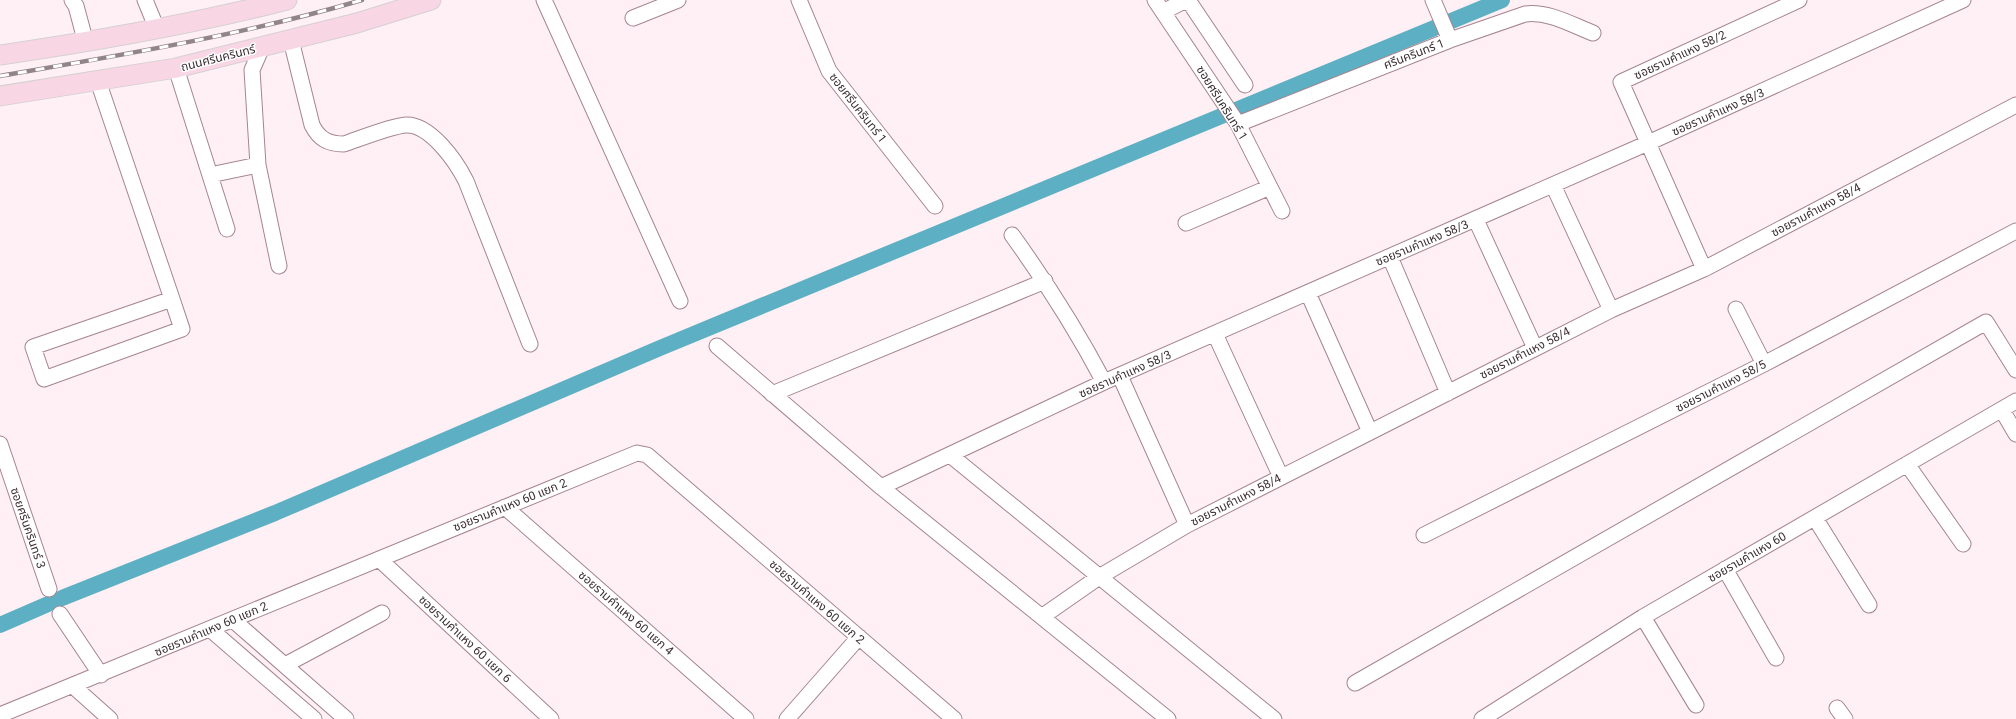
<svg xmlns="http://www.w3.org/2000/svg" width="2016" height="719" font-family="Roboto,'Noto Sans Thai',sans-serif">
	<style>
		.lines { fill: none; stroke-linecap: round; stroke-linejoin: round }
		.canal { stroke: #5db0c3; stroke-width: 16 }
		.minor-casing { stroke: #a58491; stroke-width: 17 }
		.major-casing { stroke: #d4d1d2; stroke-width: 21 }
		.minor { stroke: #fff; stroke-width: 15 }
		.major { stroke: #f8d6e3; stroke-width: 19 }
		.rail-casing { stroke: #92858a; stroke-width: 4.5 }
		.rail { stroke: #fff; stroke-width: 3; stroke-dasharray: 9; stroke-linecap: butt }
		.labels { text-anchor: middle; stroke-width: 3; stroke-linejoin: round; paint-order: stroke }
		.street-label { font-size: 12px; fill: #3c2f34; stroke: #fff }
	</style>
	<rect width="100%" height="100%" fill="#fff0f6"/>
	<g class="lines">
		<!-- canal -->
		<path class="canal" d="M0 625 62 598 275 513 660 348 1502 0"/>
		<!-- minor casing -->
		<g class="minor-casing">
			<path id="minor" d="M72 0 76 6 86 43
				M145 0 157 29
				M544 0 680 301
				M799 0 829 71 935 206
				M1155 0 1238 124 1282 211
				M1433 0 1450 40
				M1163 12 1182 2 1190 3 1245 85
				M633 18 678 0
				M291 40 312 125C319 139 328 144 344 144 359 139 391 126 406 125 430 124 456 161 466 181L530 344
				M262 47 252 70 258 165 279 266
				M176 68 227 229
				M98 81 172 299 182 329 44 379 33 347 172 299
				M1238 124 1450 40 1525 14C1549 11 1572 25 1593 33
				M210 175 258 165
				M1553 185 1611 310
				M1476 220 1535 348
				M1186 223 1270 187
				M1012 235C1046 282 1077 331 1104 382
				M1390 257 1448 393
				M1704 269 1621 82 1799 0
				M1308 293 1370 432
				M1736 309 1764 364
				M1215 334 1281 477
				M717 346 881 487 1168 719
				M1120 376 1187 525
				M772 394 1045 281
				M2002 410 2016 434
				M0 444 49 589
				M950 455 1274 719
				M1907 464 1963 544
				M881 487 1104 382 1648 143 1963 0
				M505 507 746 719
				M1815 518 1869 605
				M1424 535 1764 364 2016 231
				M379 559 551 719
				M1725 569 1776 658
				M60 614 101 675
				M1043 616 1099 577 1187 525 1611 310 1704 269 2016 105
				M1643 617 1696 705
				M233 620 346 719
				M210 629 314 719
				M285 665 382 613
				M1355 683 1986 322 2016 370
				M73 686 110 719
				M1837 708 1845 719
				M0 715 637 453 647 455 954 719
				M787 719 859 637
				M1482 719 1643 617 2016 401"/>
		</g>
		<!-- major casing -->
		<g class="major-casing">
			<path id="major" d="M0 55C96 41 193 24 287 0
				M0 96 176 68 357 23 431 0"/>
		</g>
		<!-- minor -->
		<use href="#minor" class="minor"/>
		<!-- major -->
		<use href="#major" class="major"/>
		<!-- rail casing -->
		<g class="rail-casing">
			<path id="rail" d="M0 76C122 55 243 35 362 0"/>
		</g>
		<!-- rail -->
		<use href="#rail" class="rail"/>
	</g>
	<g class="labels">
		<!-- street labels -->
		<g class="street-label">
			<text transform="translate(1414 54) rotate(-21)" y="4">ศรีนครินทร์ 1</text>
			<text transform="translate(1680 55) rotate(-25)" y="4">ซอยรามคำแหง 58/2</text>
			<text transform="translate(218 58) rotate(-14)" y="4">ถนนศรีนครินทร์</text>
			<text transform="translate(1222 103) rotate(58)" y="4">ซอยศรีนครินทร์ 1</text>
			<text transform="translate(858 108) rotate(52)" y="4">ซอยศรีนครินทร์ 1</text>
			<text transform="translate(1718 112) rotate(-24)" y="4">ซอยรามคำแหง 58/3</text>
			<text transform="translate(1816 210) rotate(-28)" y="4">ซอยรามคำแหง 58/4</text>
			<text transform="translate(1422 243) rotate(-23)" y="4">ซอยรามคำแหง 58/3</text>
			<text transform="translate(1525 353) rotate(-27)" y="4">ซอยรามคำแหง 58/4</text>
			<text transform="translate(1125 374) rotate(-24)" y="4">ซอยรามคำแหง 58/3</text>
			<text transform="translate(1721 386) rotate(-27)" y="4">ซอยรามคำแหง 58/5</text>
			<text transform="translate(1236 500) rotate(-27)" y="4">ซอยรามคำแหง 58/4</text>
			<text transform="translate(510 505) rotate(-22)" y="4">ซอยรามคำแหง 60 แยก 2</text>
			<text transform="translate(28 528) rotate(71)" y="4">ซอยศรีนครินทร์ 3</text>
			<text transform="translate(1747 557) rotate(-30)" y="4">ซอยรามคำแหง 60</text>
			<text transform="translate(817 602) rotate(41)" y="4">ซอยรามคำแหง 60 แยก 2</text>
			<text transform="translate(626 613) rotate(41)" y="4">ซอยรามคำแหง 60 แยก 4</text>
			<text transform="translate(211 629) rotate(-23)" y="4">ซอยรามคำแหง 60 แยก 2</text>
			<text transform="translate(465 639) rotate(43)" y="4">ซอยรามคำแหง 60 แยก 6</text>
		</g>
	</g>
</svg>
